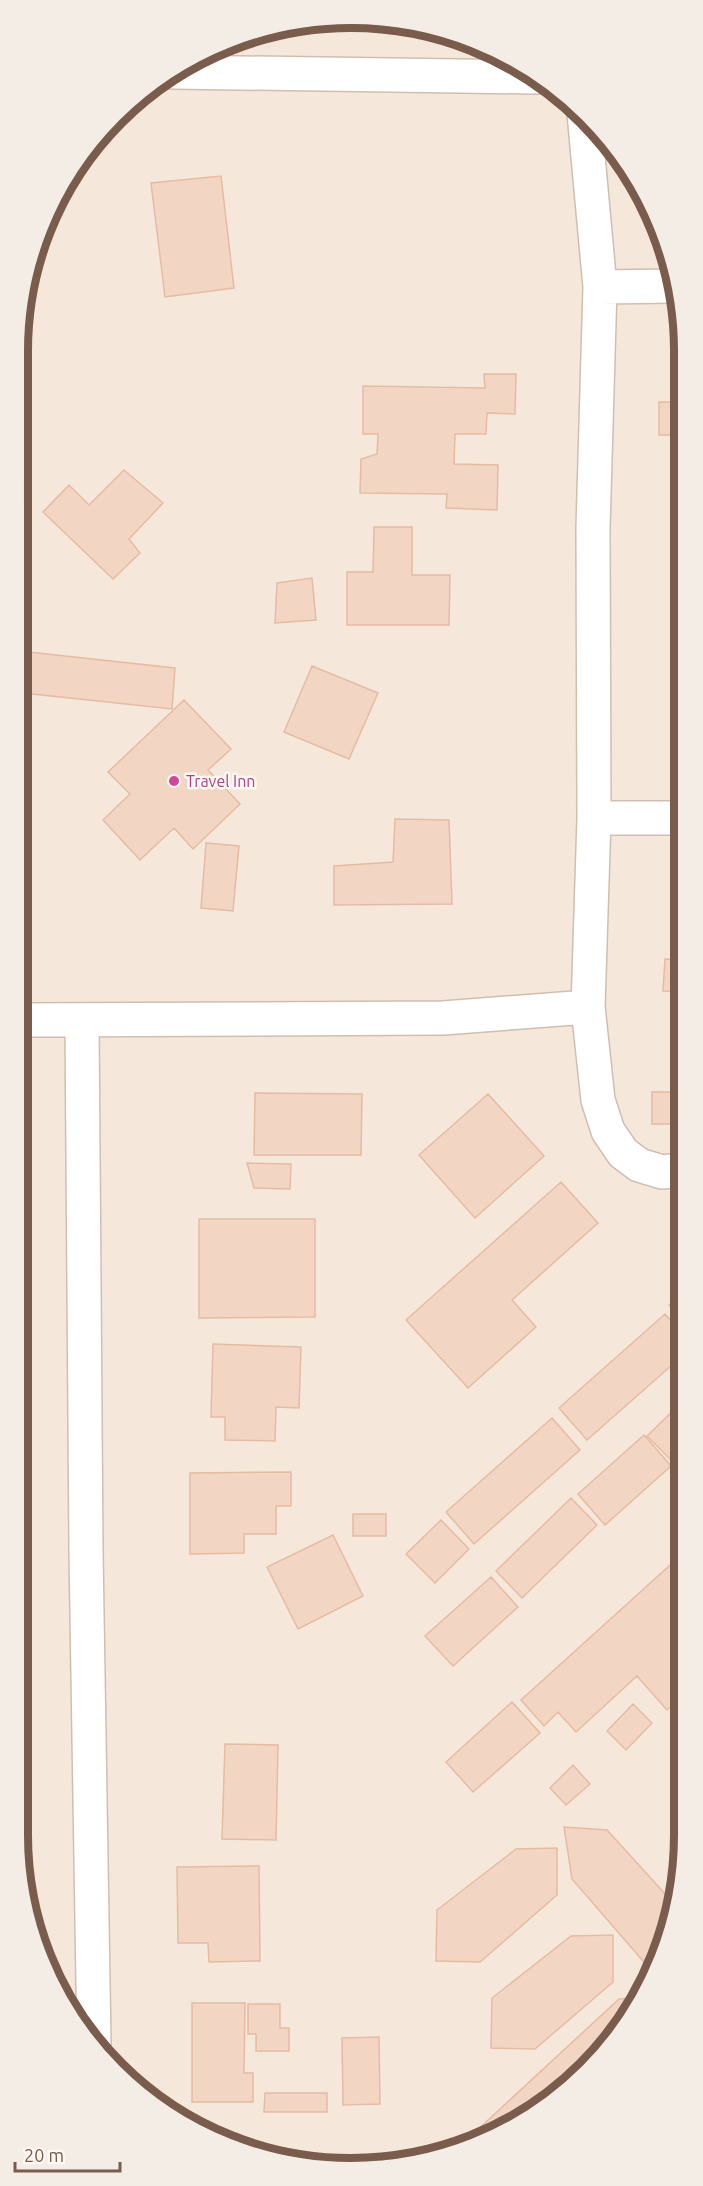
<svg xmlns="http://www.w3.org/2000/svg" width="703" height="2186" font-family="Ubuntu,sans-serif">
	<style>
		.residential { fill: #f5e8da }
		.building { fill: #f3d5c3; stroke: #e6bba3; stroke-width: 1.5 }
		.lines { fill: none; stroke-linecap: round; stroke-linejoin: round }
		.minor-casing { stroke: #d1beb0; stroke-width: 36 }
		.minor { stroke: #fff; stroke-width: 33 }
		.hotel-dot { fill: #d1479c; stroke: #fffaf3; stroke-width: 2 }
		.labels { text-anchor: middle; stroke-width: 5; stroke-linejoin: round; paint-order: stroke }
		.hotel-label { font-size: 16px; fill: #b23c85; stroke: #fffaf3; text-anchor: start }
		.rim { fill: none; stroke: #7a5c4d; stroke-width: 8 }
	</style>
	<rect width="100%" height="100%" fill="#fdf6ec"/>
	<!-- residential -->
	<path class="residential" d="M287 24H417L518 63 588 116 651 204 682 308 679 1900 629 2019 537 2112 437 2157 308 2165 204 2133 101 2055 43 1962 18 1834 24 286 74 166 167 74Z"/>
	<!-- building -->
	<path class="building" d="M221 176 234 288 165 297 151 183Z
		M484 374H516L515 414 487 413 486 434H455L454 464 498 465 497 510 446 508 447 494 360 493 361 459 377 454 378 434H363V386L485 388Z
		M659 402H682V435H659Z
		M124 470 163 503 129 539 140 553 113 579 43 512 69 485 89 505Z
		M374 527H412V575H450L449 625H347V572H373Z
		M312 578 316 620 275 623 277 583Z
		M28 652 175 668 172 709 23 693Z
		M312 666 378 693 349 759 284 732Z
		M184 700 231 749 208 770 240 804 193 849 174 828 140 860 103 820 130 794 108 772Z
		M395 819 449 820 452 904 334 905V866L393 862Z
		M206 843 239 846 233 911 201 908Z
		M665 959 681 960V992L663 991Z
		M652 1092H680V1124H652Z
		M255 1093 362 1094 361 1155H254Z
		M488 1094 544 1156 475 1218 419 1155Z
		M247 1163 291 1164 290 1189 254 1188Z
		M561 1182 598 1223 512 1300 536 1327 468 1388 406 1320Z
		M199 1219H315V1317L199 1318Z
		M680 1295V1317L669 1305Z
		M665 1314 680 1331V1358L587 1440 559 1408Z
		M213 1344 301 1347 299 1408 276 1407 275 1441 225 1440V1417H211Z
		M680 1404V1456L673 1462 647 1436Z
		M552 1418 580 1450 474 1544 446 1512Z
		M644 1435 671 1466 605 1525 578 1494Z
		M291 1472V1506H276V1534H244V1553L190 1554V1473Z
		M571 1498 597 1525 522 1598 496 1571Z
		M353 1514H386V1536H353Z
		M441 1520 469 1549 435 1583 406 1554Z
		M333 1535 363 1596 298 1629 267 1567Z
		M679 1557V1700L667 1710 637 1676 576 1732 558 1712 544 1726 521 1700Z
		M491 1577 518 1607 453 1666 425 1636Z
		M512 1702 540 1733 473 1792 446 1762Z
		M633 1704 652 1723 626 1750 607 1731Z
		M225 1744 278 1745 276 1840 222 1839Z
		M573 1765 590 1784 566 1805 550 1788Z
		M564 1827 607 1830 676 1906 650 1969 572 1879Z
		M557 1848V1895L480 1962 436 1961 437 1910 516 1849Z
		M259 1866 260 1961 209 1962 208 1943H178L177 1867Z
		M613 1935V1982L535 2049 491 2048 492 1998 571 1936Z
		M638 1998 629 2019 537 2112 460 2146 619 1999Z
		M192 2003H245L244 2073H253V2102H192Z
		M248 2004H280V2028H289V2051H256V2034H248Z
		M379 2037 380 2104 343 2105 342 2038Z
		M265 2093H327V2112H264Z"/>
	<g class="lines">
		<!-- minor casing -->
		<g class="minor-casing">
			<path id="minor" d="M172 72 537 77
				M584 113 600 287 593 528 594 818 588 1007 598 1100 608 1131 623 1153 639 1165 662 1172 680 1170
				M600 287 675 286
				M594 818H681
				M21 1020 443 1018 588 1007
				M82 1021 86 1552 94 2044"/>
		</g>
		<!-- minor -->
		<use href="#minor" class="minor"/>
	</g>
	<!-- markers -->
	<circle class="hotel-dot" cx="174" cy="781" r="6"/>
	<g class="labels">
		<!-- hotel labels -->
		<g class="hotel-label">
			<text x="186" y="787">Travel Inn</text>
		</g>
	</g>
	<!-- crop -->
	<path d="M0 0H703V2186H0ZM351 28H351A323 323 0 0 1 674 351V1835A323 323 0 0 1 351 2158H351A323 323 0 0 1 28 1835V351A323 323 0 0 1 351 28Z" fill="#f4ede6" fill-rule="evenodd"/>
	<path class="rim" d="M351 28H351A323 323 0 0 1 674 351V1835A323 323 0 0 1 351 2158H351A323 323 0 0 1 28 1835V351A323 323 0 0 1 351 28Z"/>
	<!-- scale -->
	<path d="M15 2162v9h105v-9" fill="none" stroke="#7a5c4d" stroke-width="3"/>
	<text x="24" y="2162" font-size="18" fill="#7a5c4d" stroke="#fffaf3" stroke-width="4.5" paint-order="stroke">20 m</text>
</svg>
